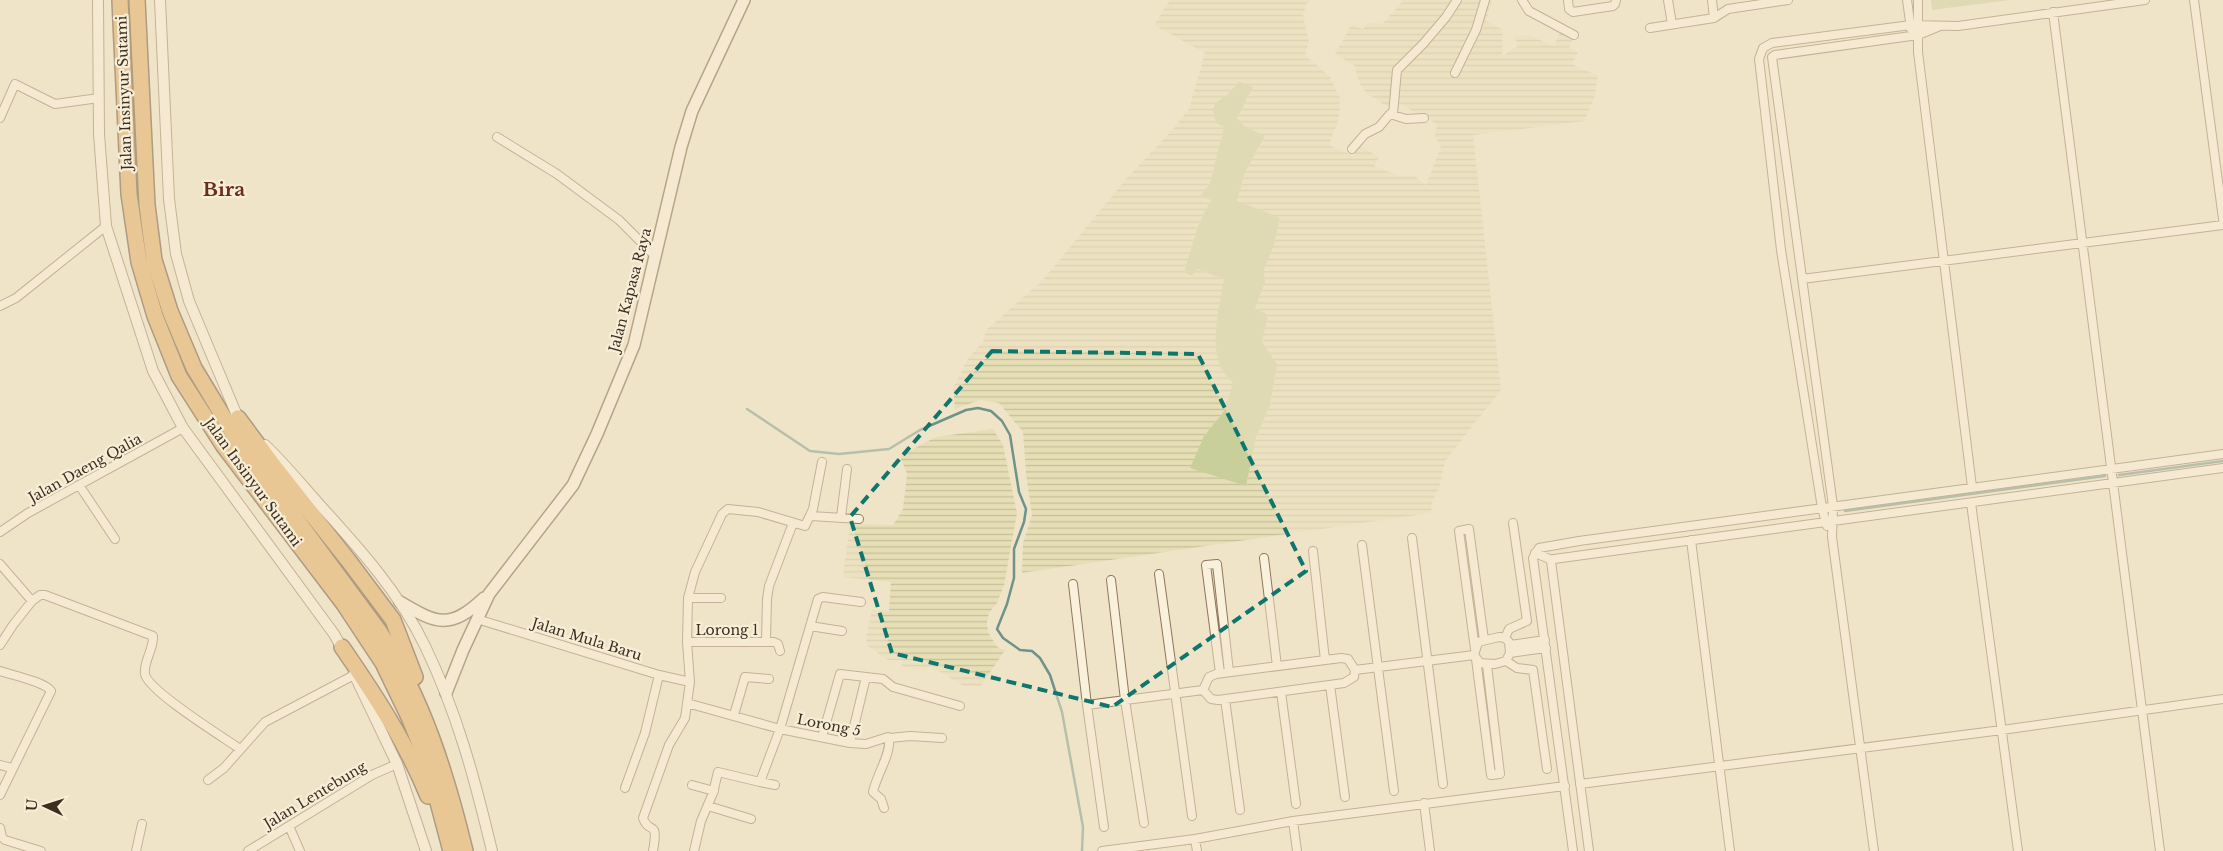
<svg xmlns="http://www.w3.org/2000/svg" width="2223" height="851" font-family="'Libre Baskerville',serif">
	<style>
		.farmland { fill: url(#farmland-rules); fill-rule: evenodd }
		.green { fill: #c9cf9b }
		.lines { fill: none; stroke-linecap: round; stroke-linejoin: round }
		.stream { stroke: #6f938a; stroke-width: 2.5 }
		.minor-casing { stroke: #8d765c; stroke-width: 10 }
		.tertiary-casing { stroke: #8d765c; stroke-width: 12 }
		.secondary-casing { stroke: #6f573f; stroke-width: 14 }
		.motorway-casing { stroke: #5b4430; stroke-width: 18 }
		.minor { stroke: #faf1dc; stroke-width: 8 }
		.tertiary { stroke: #faf1dc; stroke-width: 10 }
		.secondary { stroke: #faf1dc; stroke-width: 11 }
		.motorway { stroke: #e0a458; stroke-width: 15 }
		.marked { fill: none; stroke: #0f766e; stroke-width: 4; stroke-dasharray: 10 6; stroke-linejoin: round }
		.labels { text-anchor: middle; stroke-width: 4.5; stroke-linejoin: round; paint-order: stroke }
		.street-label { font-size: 14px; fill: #3d2e20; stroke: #f7eed8 }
		.district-label { font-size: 19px; font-weight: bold; fill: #6b2e1e; stroke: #f7eed8 }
	</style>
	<defs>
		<pattern id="farmland-rules" width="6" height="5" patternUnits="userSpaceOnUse" patternTransform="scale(1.25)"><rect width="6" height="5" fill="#e6deb5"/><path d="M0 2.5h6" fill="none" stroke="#c6bf9b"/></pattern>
	</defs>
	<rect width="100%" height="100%" fill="#f0e4c8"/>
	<!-- farmland -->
	<path class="farmland" d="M1170 0H1312L1306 4 1303 16 1309 41 1305 55 1330 77 1340 98 1339 118 1329 145 1354 156 1358 145 1379 157 1374 166 1400 176H1414L1426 185 1441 146 1435 137 1437 124 1402 105 1386 106 1366 93 1358 80 1355 66 1335 54 1351 25 1363 29 1368 23 1382 24 1404 0H1492L1486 21 1503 30 1502 56 1518 46 1514 36 1528 35 1554 46 1561 30 1574 36 1569 48 1578 52 1572 64 1598 76 1595 94 1585 121 1473 135 1501 390 1445 461 1439 488 1432 501 1431 513 1022 573 1023 543 1032 515 1026 474 1023 432 999 403 980 400 955 409 953 388 967 360 983 341 986 330 1042 281 1127 178 1173 129 1189 109 1205 53 1154 25ZM1253 87 1237 118 1244 126 1265 137 1245 172 1237 201 1280 219 1274 245 1264 270 1265 282 1255 308 1268 315 1262 342 1277 364 1270 405 1256 438 1246 486 1204 436 1224 411 1234 383 1222 370 1218 359 1219 310 1225 279 1197 269 1184 272 1199 223 1211 200 1200 196 1210 184 1222 139 1224 127 1215 103 1227 95Z
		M993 429 1003 445 1017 513 1004 585 997 603 989 613 987 622 988 632 995 644 1000 649 1005 650 981 686H964L930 666 925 671 902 666V660H888L868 646 866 639 872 610 889 611 891 582 843 577 850 524 893 525 903 509 907 474 900 456 936 437Z"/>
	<!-- green -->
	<path class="green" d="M1931 0H2010L1932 10Z
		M1239 82 1253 87 1237 118 1244 126 1265 136 1245 172 1237 201 1280 218 1274 245 1264 270 1265 282 1255 308 1268 315 1262 342 1277 364 1270 405 1256 438 1246 486 1190 468 1204 436 1224 411 1233 383C1229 378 1224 374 1221 368 1209 341 1220 307 1224 279L1197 269 1192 276 1184 272 1199 223 1211 200 1200 196 1210 184 1224 127 1216 123 1213 111 1215 103 1227 95Z"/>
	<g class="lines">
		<!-- stream -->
		<path class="stream" d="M747 409 810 451 839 454 889 449 920 430 966 410 978 408 991 411 1002 421 1010 435 1019 492 1026 509 1024 522 1014 549V578L1007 604 997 629 1003 638 1020 650 1032 651 1040 658 1050 675 1062 712 1083 827 1082 851
			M2119 475 2223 461
			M1845 511 2105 476"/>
		<!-- minor casing -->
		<g class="minor-casing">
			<path id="minor" d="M1522 0 1529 11 1574 35
				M1568 0 1569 9 1573 12 1613 6 1615 4 1616 0
				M1668 0 1672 24
				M1712 0 1714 18
				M1907 0 1911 29
				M1918 0V52L1972 487
				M2194 0 2223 219
				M2053 12 2160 851
				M1650 28 1714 18 1728 9 1788 0
				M1455 73 1476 30 1485 0
				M1393 114 1397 70 1423 44 1446 17 1457 0
				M0 118 15 84 55 104 99 98
				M497 137 557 174 619 220 656 257
				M1352 149 1365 134 1379 127 1390 114 1406 119 1424 118
				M1802 279 2223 225
				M0 306 16 298 106 226
				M79 485 115 539
				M1971 503 2018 851
				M811 516 859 519
				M841 517 847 469
				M1827 526 1822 508 1781 250 1759 59 1763 48 1772 43 1911 25 1958 26 2145 0
				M0 532 28 513 183 428
				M1412 538 1443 784
				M1691 540 1730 851
				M1362 545 1394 791
				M1313 551 1325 660
				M1535 553 1552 560
				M1264 558 1277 666
				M0 564 32 601 40 595H45L153 636C154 649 143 662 145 674 148 691 223 737 240 749
				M1159 574 1192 816
				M1111 580 1125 700 1144 823
				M1073 584 1087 705 1104 827
				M688 598H721
				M477 619 659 675 690 682
				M810 626 842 631
				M1499 637 1505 638 1509 642 1510 653 1506 661 1495 664 1480 663 1474 655 1478 642Z
				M1505 638 1509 629 1527 621 1513 523
				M687 642H774L778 644 780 651
				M766 642 767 599 769 586 793 523
				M0 645 13 625 32 601
				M1510 645 1545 640
				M1475 649 1459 531 1469 529 1484 640
				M1510 653 1546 648
				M1341 658 1348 659 1355 670 1354 677 1344 683 1218 700 1211 699 1203 690 1209 677 1216 674Z
				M1476 659 1491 775 1500 774 1487 665
				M1506 661 1517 668 1533 670 1547 769
				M1355 670 1474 655
				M0 671C12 675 45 682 51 691L0 795
				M1220 673 1206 565 1217 564 1229 672
				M1330 685 1345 797
				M1281 692 1296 804
				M1225 699 1240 810
				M687 703 780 729 850 743 866 744 888 737C894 749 875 778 873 792L881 799 884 808
				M1087 705 1203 690
				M734 715 745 677 769 679
				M822 737 840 674 883 679 893 687 960 706
				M890 738 910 736 942 738
				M850 743 866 677
				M0 765 12 768
				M208 780 224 768 265 722 354 675
				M760 782 775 785
				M1580 784 2002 730 2223 699
				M692 785 714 791
				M625 788 645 733 659 675
				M1424 803 1430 851
				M708 806 751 819
				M1293 821 1297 851
				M289 826 300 851
				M0 828 2 837 5 840 41 851
				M1195 839 1197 851
				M136 851 142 824
				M248 851 372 775 397 764
				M653 851C659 817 649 836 643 818L669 745 685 718 690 682 687 642 688 598 695 572 722 514 728 509 758 512 805 526 813 509 822 462
				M694 851 701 821 713 793 718 772 760 782 780 729 818 599 823 597 861 602
				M1102 851 1195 839 1293 821 1565 786
				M1573 851 1533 558 1539 548 1579 541 2223 454
				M1589 851 1551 561 1554 559 2223 468
				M1874 851 1832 537 1833 506 1772 57 1775 55 1918 35 1940 26"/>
		</g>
		<!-- tertiary casing -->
		<g class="tertiary-casing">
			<path id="tertiary" d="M98 0 99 134 106 226 153 371 183 428 334 634 344 652
				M160 0 169 199 176 254 189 301 238 418 243 422
				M265 445C284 463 301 484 319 504 359 548 399 592 425 646 457 712 475 780 492 851
				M354 674 397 764 426 851"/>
		</g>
		<!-- secondary casing -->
		<g class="secondary-casing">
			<path id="secondary" d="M400 602C437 624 450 630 484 598
				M446 693 463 650 489 594 573 485 597 434 634 345 681 147 692 111 744 0"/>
		</g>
		<!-- motorway casing -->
		<g class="motorway-casing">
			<path id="motorway" d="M120 0 129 194 139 262 155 316 179 376 223 445 344 604 383 663 409 717 427 761 451 851
				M137 0 147 205 154 260 170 311 194 368 235 436 379 631C423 699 446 773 465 851
				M238 418 276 469 348 560 393 620 415 677
				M342 647C375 695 406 742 428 796"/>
		</g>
		<!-- minor -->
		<use href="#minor" class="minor"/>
		<!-- tertiary -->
		<use href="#tertiary" class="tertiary"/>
		<!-- secondary -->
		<use href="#secondary" class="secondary"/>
		<!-- motorway -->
		<use href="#motorway" class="motorway"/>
	</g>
	<!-- marked area -->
	<path d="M0 0H2223V851H0ZM992 351 1198 354 1306 571 1112 707 892 653 850 517Z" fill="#f0e4c8" fill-opacity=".55" fill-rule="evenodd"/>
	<path class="marked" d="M992 351 1198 354 1306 571 1112 707 892 653 850 517Z"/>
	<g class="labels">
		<!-- street labels -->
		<g class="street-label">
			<text transform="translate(124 93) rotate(-92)" y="5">Jalan Insinyur Sutami</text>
			<text transform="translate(630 290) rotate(-75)" y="5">Jalan Kapasa Raya</text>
			<text transform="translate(85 468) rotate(-29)" y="5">Jalan Daeng Qalia</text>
			<text transform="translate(253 482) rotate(54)" y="5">Jalan Insinyur Sutami</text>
			<text x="727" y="635">Lorong 1</text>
			<text transform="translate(587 639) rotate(17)" y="5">Jalan Mula Baru</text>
			<text transform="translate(829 725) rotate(11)" y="5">Lorong 5</text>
			<text transform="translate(315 795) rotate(-31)" y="5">Jalan Lentebung</text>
		</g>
		<!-- district labels -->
		<g class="district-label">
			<text x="224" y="196">Bira</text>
		</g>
	</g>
	<!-- north arrow -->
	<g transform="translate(45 806) rotate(274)" stroke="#f7eed8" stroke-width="4" paint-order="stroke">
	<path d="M0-4L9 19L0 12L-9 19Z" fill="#3d2e20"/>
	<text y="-8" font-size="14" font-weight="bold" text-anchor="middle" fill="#3d2e20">U</text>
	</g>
</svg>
